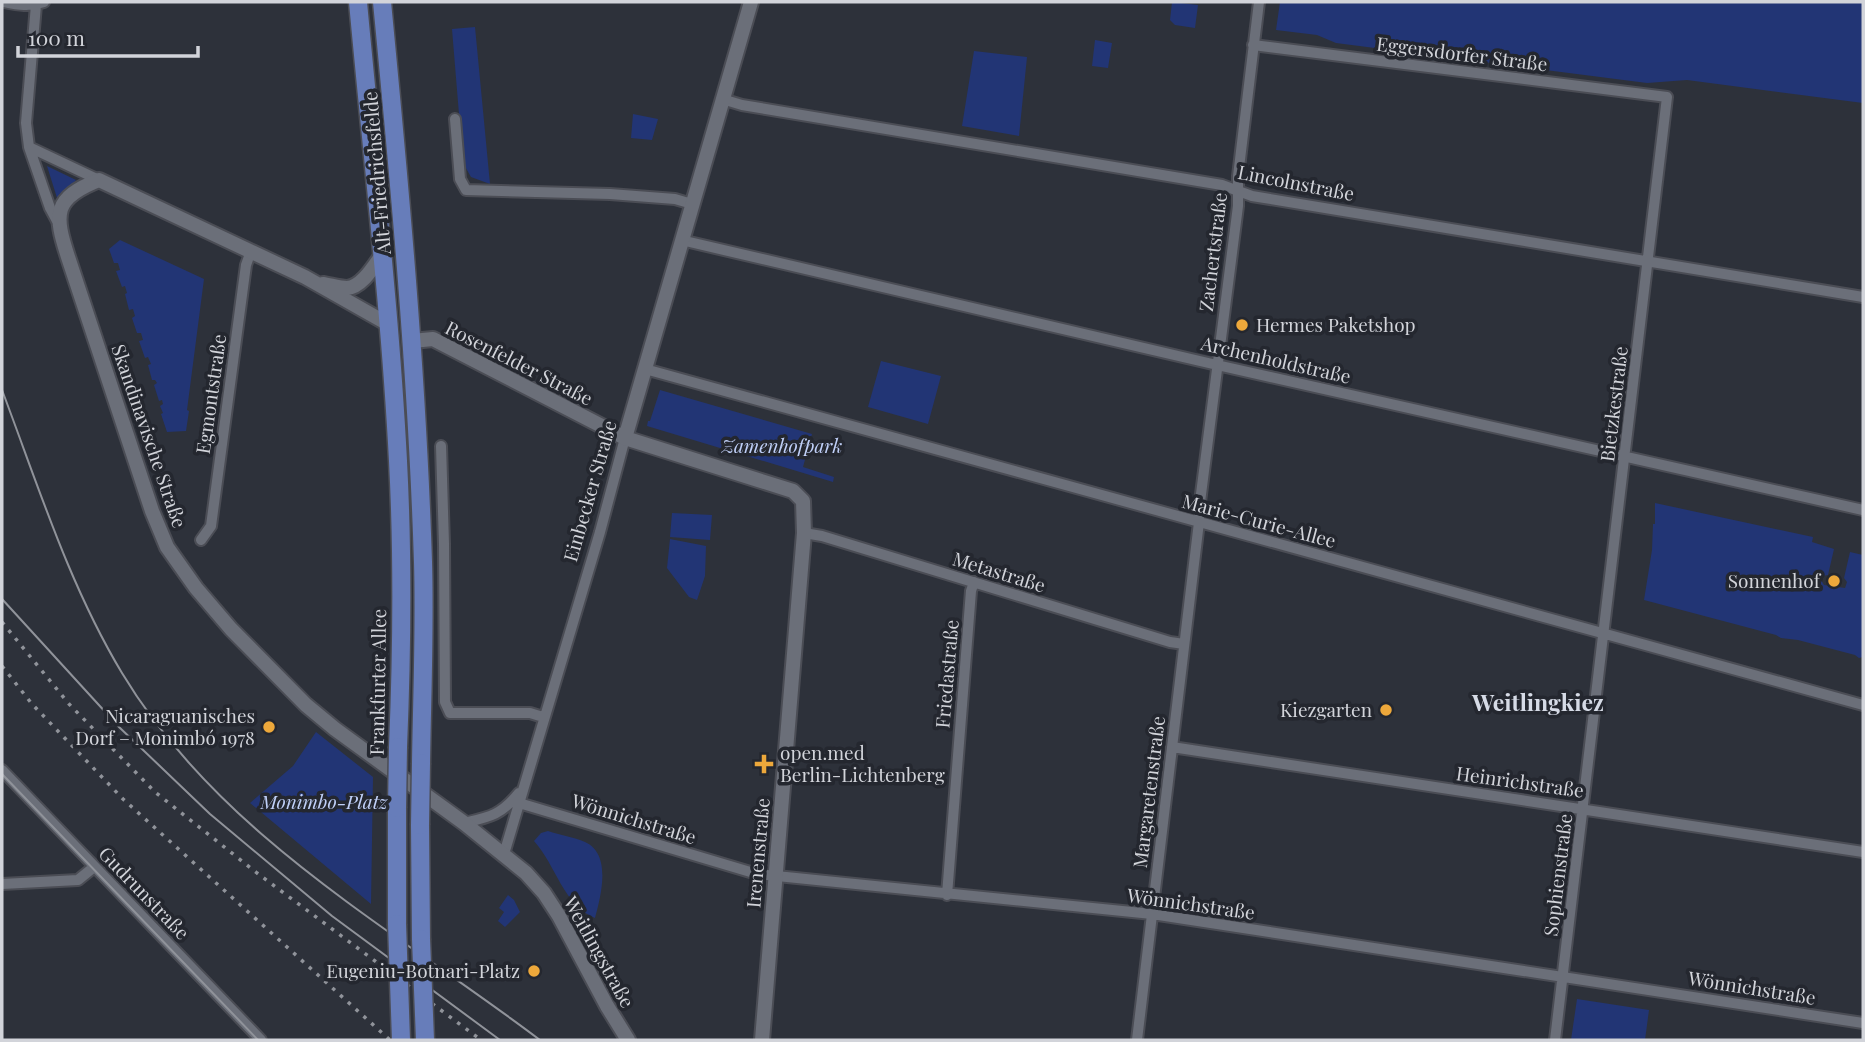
<svg xmlns="http://www.w3.org/2000/svg" width="1865" height="1042" font-family="'Playfair Display',serif">
	<style>
		.green { fill: #223575 }
		.lines { fill: none; stroke-linecap: round; stroke-linejoin: round }
		.minor-casing { stroke: #4b4d55; stroke-width: 14 }
		.tertiary-casing { stroke: #4b4d55; stroke-width: 18 }
		.primary-casing { stroke: #4b4d55; stroke-width: 21 }
		.minor { stroke: #6b6f79; stroke-width: 10 }
		.tertiary { stroke: #6b6f79; stroke-width: 14 }
		.primary { stroke: #677dba; stroke-width: 18 }
		.tram { stroke: #90939a; stroke-width: 2 }
		.rail { stroke: #90939a; stroke-width: 3.5; stroke-dasharray: 3.5 7; stroke-linecap: butt }
		.primary-bridge-casing { stroke: #4b4d55; stroke-width: 21; stroke-linecap: butt }
		.primary-bridge { stroke: #677dba; stroke-width: 18 }
		.poi-dot { fill: #eda83b; stroke: #24272f; stroke-width: 2.5 }
		.labels { text-anchor: middle; stroke-width: 7; stroke-linejoin: round; paint-order: stroke }
		.street-label { font-size: 19px; fill: #d2d4da; stroke: #24272f }
		.poi-label { font-size: 19px; fill: #d2d4da; stroke: #24272f; text-anchor: end }
		.park-label { font-size: 19px; font-style: italic; fill: #c0d0f8; stroke: #24272f }
		.quarter-label { font-size: 23px; font-weight: bold; fill: #d6dbe6; stroke: #24272f }
	</style>
	<rect width="100%" height="100%" fill="#2d313a"/>
	<!-- green -->
	<path class="green" d="M1172 2 1198 5 1195 28 1175 25 1170 20Z
		M1280 2H1863V103L1687 80 1647 83 1336 43 1317 35 1276 30Z
		M475 27 490 184 471 177 463 163 452 29Z
		M1095 40 1112 43 1108 68 1092 66Z
		M974 51 1027 57 1019 136 962 126Z
		M633 114 658 119 652 140 631 138Z
		M47 166 76 180 58 201Z
		M120 240 204 279 187 410 189 411 186 431 167 432 161 414 163 413 160 406 163 404 162 400 159 401 154 385 157 383 155 380H152L148 365 151 364 148 357 145 358 139 341 143 340 141 333H137L132 318 135 316 133 309 129 310 125 294 127 293 125 286 122 287 116 271 120 270 118 263H114L109 249Z
		M881 361 941 376 928 424 868 407Z
		M660 390 812 434 803 467 834 477 833 482 647 426 648 421H650Z
		M1655 503 1813 537 1812 542 1834 549 1828 575 1823 576 1821 580 1824 585 1845 588 1847 582 1844 578 1850 552 1863 555V657L1859 658 1855 655 1798 640 1781 638 1776 635 1644 600 1652 550 1653 524H1655Z
		M672 513 712 515 710 540 670 537Z
		M670 539 706 546 705 576 697 600 689 597 667 568Z
		M316 732 373 777 371 904 250 803 293 766Z
		M548 831C560 835 574 837 585 842 612 854 601 896 595 918 563 905 556 865 534 841L541 833Z
		M508 895 514 900 520 912 505 927 498 921 504 912 499 908Z
		M1577 999 1649 1010 1645 1040H1571Z"/>
	<g class="lines">
		<!-- minor casing -->
		<g class="minor-casing">
			<path id="minor" d="M4 2C18 5 30 7 44 2
				M36 5 26 123 29 147 50 208 57 221
				M1253 45 1667 97 1555 1040
				M722 99 742 105 1222 185 1252 196 1863 297
				M455 119 460 179 466 190 610 194 675 199 692 204
				M29 147 99 180
				M681 240 1217 365 1863 510
				M645 369 1863 705
				M441 446 444 544 445 702 450 713H530L543 717
				M804 533 822 536 1170 642 1184 644
				M201 540 211 526 246 265 251 251
				M1172 747 1863 852
				M2 770 261 1040
				M519 803 757 874 1152 914 1863 1023
				M464 823C490 817 501 815 519 793
				M504 854 600 532 625 438
				M2 884 78 880 94 867
				M947 895 971 591 974 582
				M1137 1040 1199 522 1200 502 1238 206V176L1259 2"/>
		</g>
		<!-- tertiary casing -->
		<g class="tertiary-casing">
			<path id="tertiary" d="M323 284C330 285 340 288 347 288 362 287 374 266 382 255
				M388 324 305 277 99 180C53 198 54 214 68 257L152 511 167 547 196 588 231 629 306 705 335 729 464 823 526 873 544 893 559 916 607 1006 628 1040
				M412 341 433 339 625 438 793 491 803 501 804 533 762 1040
				M625 438 751 2"/>
		</g>
		<!-- primary casing -->
		<g class="primary-casing">
			<path id="primary" d="M358 2C372 155 390 308 398 461 403 556 402 652 398 747
				M382 2C400 188 417 374 423 562 425 629 422 696 421 763
				M420 825 421 939
				M397 924V808"/>
		</g>
		<!-- minor -->
		<use href="#minor" class="minor"/>
		<!-- tertiary -->
		<use href="#tertiary" class="tertiary"/>
		<!-- primary -->
		<use href="#primary" class="primary"/>
		<!-- tram -->
		<path class="tram" d="M2 390C38 485 69 585 122 673 220 836 392 928 540 1040
			M2 599 119 727 210 814 332 916 500 1040
			M2 774 258 1040"/>
		<!-- rail -->
		<path class="rail" d="M2 622 69 704 155 792 257 873 481 1040
			M2 666 32 704 123 799 390 1040"/>
		<!-- primary-bridge casing -->
		<g class="primary-bridge-casing">
			<path id="primary-bridge" d="M397 808 398 747
				M420 825 421 763
				M397 924 401 1040
				M421 939 425 1040"/>
		</g>
		<!-- primary-bridge -->
		<use href="#primary-bridge" class="primary-bridge"/>
	</g>
	<!-- markers -->
	<g class="poi-dot">
		<circle cx="1242" cy="325" r="7"/>
		<circle cx="1834" cy="581" r="7"/>
		<circle cx="1386" cy="710" r="7"/>
		<circle cx="269" cy="727" r="7"/>
		<path d="M760.5 753.5h7v7h7v7h-7v7h-7v-7h-7v-7h7z"/>
		<circle cx="534" cy="971" r="7"/>
	</g>
	<g class="labels">
		<!-- street labels -->
		<g class="street-label">
			<text transform="translate(1462 54) rotate(7)" y="7">Eggersdorfer Straße</text>
			<text transform="translate(377 173) rotate(-95)" y="7">Alt-Friedrichsfelde</text>
			<text transform="translate(1296 183) rotate(11)" y="7">Lincolnstraße</text>
			<text transform="translate(1213 252) rotate(-83)" y="7">Zachertstraße</text>
			<text transform="translate(1276 360) rotate(13)" y="7">Archenholdstraße</text>
			<text transform="translate(519 363) rotate(27)" y="7">Rosenfelder Straße</text>
			<text transform="translate(211 394) rotate(-82)" y="7">Egmontstraße</text>
			<text transform="translate(1614 404) rotate(-83)" y="7">Bietzkestraße</text>
			<text transform="translate(149 436) rotate(71)" y="7">Skandinavische Straße</text>
			<text transform="translate(590 491) rotate(-74)" y="7">Einbecker Straße</text>
			<text transform="translate(1259 521) rotate(15)" y="7">Marie-Curie-Allee</text>
			<text transform="translate(999 572) rotate(17)" y="7">Metastraße</text>
			<text transform="translate(947 674) rotate(-85)" y="7">Friedastraße</text>
			<text transform="translate(378 682) rotate(-89)" y="7">Frankfurter Allee</text>
			<text transform="translate(1520 782) rotate(8)" y="7">Heinrichstraße</text>
			<text transform="translate(1149 792) rotate(-83)" y="7">Margaretenstraße</text>
			<text transform="translate(634 819) rotate(17)" y="7">Wönnichstraße</text>
			<text transform="translate(758 853) rotate(-85)" y="7">Irenenstraße</text>
			<text transform="translate(1558 875) rotate(-83)" y="7">Sophienstraße</text>
			<text transform="translate(144 893) rotate(46)" y="7">Gudrunstraße</text>
			<text transform="translate(1191 904) rotate(8)" y="7">Wönnichstraße</text>
			<text transform="translate(599 952) rotate(61)" y="7">Weitlingstraße</text>
			<text transform="translate(1752 988) rotate(9)" y="7">Wönnichstraße</text>
		</g>
		<!-- poi labels -->
		<g class="poi-label">
			<text x="1256" y="332" text-anchor="start">Hermes Paketshop</text>
			<text x="1820" y="588">Sonnenhof</text>
			<text x="1372" y="717">Kiezgarten</text>
			<text x="255" y="723">Nicaraguanisches<tspan x="255" dy="22">Dorf – Monimbó 1978</tspan></text>
			<text x="780" y="760" text-anchor="start">open.med<tspan x="780" dy="22">Berlin-Lichtenberg</tspan></text>
			<text x="520" y="978">Eugeniu-Botnari-Platz</text>
		</g>
		<!-- park labels -->
		<g class="park-label">
			<text x="782" y="453">Zamenhofpark</text>
			<text x="324" y="809">Monimbo-Platz</text>
		</g>
		<!-- quarter labels -->
		<g class="quarter-label">
			<text x="1538" y="711">Weitlingkiez</text>
		</g>
	</g>
	<!-- border -->
	<rect width="1865" height="1042" fill="none" stroke="#d2d4da" stroke-width="7"/>
	<!-- scale -->
	<path d="M18 46v10h180v-10" fill="none" stroke="#d2d4da" stroke-width="3.5"/>
	<text x="28" y="46" font-size="21" fill="#d2d4da" stroke="#24272f" stroke-width="5" paint-order="stroke">100 m</text>
</svg>
